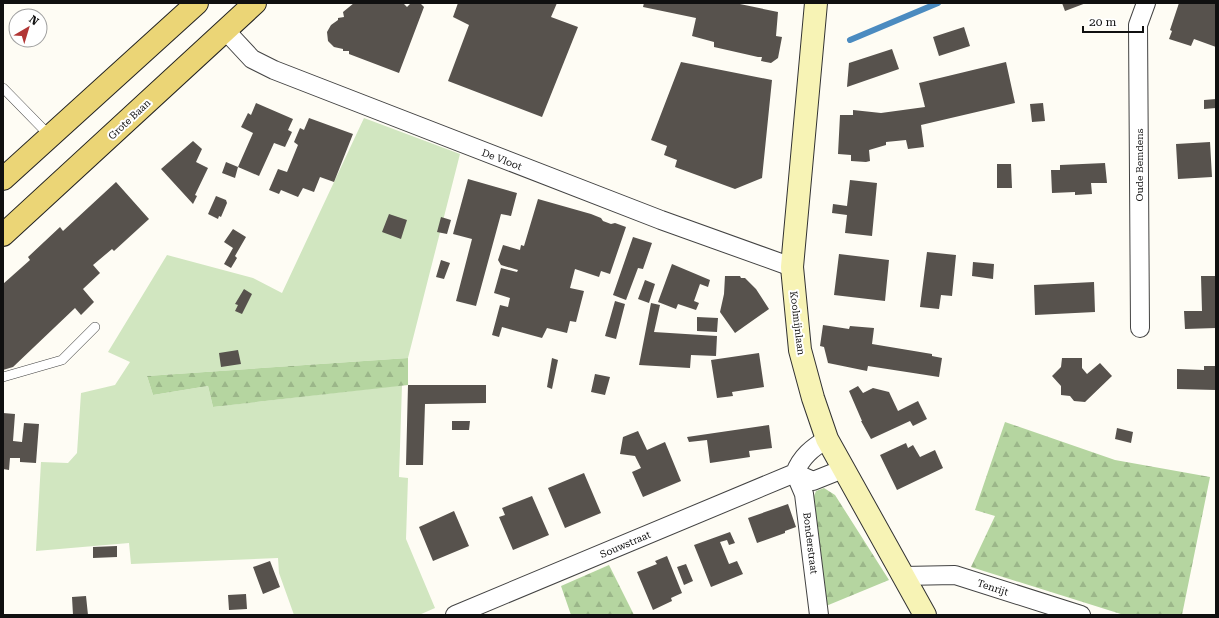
<svg xmlns="http://www.w3.org/2000/svg" width="1219" height="618" font-family="'Roboto Serif',serif">
	<style>
		.grass { fill: #d1e6c0 }
		.forest { fill: url(#forest-firs) }
		.lines { fill: none; stroke-linecap: round; stroke-linejoin: round }
		.stream { stroke: #4b8bc0; stroke-width: 6 }
		.building { fill: #57524d }
		.lane-casing { stroke: #434343; stroke-width: 10 }
		.street-casing { stroke: #434343; stroke-width: 20 }
		.secondary-casing { stroke: #323232; stroke-width: 24 }
		.primary-casing { stroke: #212121; stroke-width: 24 }
		.lane { stroke: #fff; stroke-width: 9 }
		.street { stroke: #fff; stroke-width: 18 }
		.secondary { stroke: #f7f3b5; stroke-width: 22 }
		.primary { stroke: #ebd576; stroke-width: 22 }
		.labels { text-anchor: middle; stroke-width: 4; stroke-linejoin: round; paint-order: stroke }
		.street-label { font-size: 10px; fill: #101010; stroke: #fff }
	</style>
	<defs>
		<pattern id="forest-firs" width="22" height="20" patternUnits="userSpaceOnUse"><rect width="22" height="20" fill="#b5d5a0"/><path d="M5 1l3.5 6h-7zM16 11l3.5 6h-7z" fill="#9bb689"/></pattern>
	</defs>
	<rect width="100%" height="100%" fill="#fefcf4"/>
	<!-- grass -->
	<path class="grass" d="M364 118 460 154 408 358 147 376 153 395 208 386 213 407 402 385 399 477 408 478 406 539 435 608 419 615H294L279 573 278 558 131 564 129 543 36 551 41 462 68 463 77 453 81 393 115 385 130 362 108 352 167 255 253 278 282 293Z"/>
	<!-- forest -->
	<path class="forest" d="M408 358V385L213 407 208 386 153 395 147 376Z
		M1005 422 1115 460 1210 477 1182 615H1124L971 567 995 516 975 510Z
		M824 488 835 495 889 580 826 606 812 501 816 491Z
		M609 565 634 615H571L561 586Z"/>
	<g class="lines">
		<!-- stream -->
		<path class="stream" d="M850 40 938 3"/>
	</g>
	<!-- building -->
	<path class="building" d="M354 3H403L407 7 411 3H420L424 7 399 73 349 54V51H343V49L334 47 328 41 327 32 331 25 338 20V18L344 17 343 12Z
		M458 3H557L551 17 578 27 542 117 448 81 469 25 453 17Z
		M644 3H735L778 12 776 36 782 37 778 58 771 63 761 61 762 57H758L714 47V42L692 36 696 18 643 7Z
		M1062 3H1086L1065 11Z
		M1179 3H1214L1216 5V47L1194 39 1191 46 1169 39 1172 31 1170 30Z
		M964 27 970 46 939 56 933 37Z
		M892 49 899 69 847 87 849 63Z
		M681 62 772 80 762 178 735 189 675 167 677 160 664 155 667 146 651 140Z
		M1006 62 1015 103 921 125 924 147 908 149 906 140 886 142V145L869 150 870 161 866 162 851 161V155L838 154 840 115H853V110L881 113 925 107 919 83Z
		M1216 99V108L1204 109V100Z
		M256 103 293 119 288 130 292 132 285 147 274 143 259 176 238 167 253 133 241 127 248 113 251 115Z
		M1043 103 1045 121 1032 122 1030 104Z
		M309 118 353 134 334 182 320 177 314 192 303 188 298 197 281 190 279 194 269 190 278 169 287 172 298 145 294 142 300 128 304 130Z
		M193 141 202 149 196 162 208 168 195 195 197 196 193 204 161 169Z
		M1210 142 1212 177 1178 179 1176 144Z
		M226 162 238 167 235 178 222 173Z
		M1105 163 1107 183H1091L1092 194 1075 195V192L1052 193 1051 170H1060V165Z
		M997 164H1011L1012 188H997Z
		M468 179 517 193 511 216 501 214 476 306 456 301 472 239 453 234Z
		M850 180 877 183 872 236 845 233 847 215 832 213 833 204 847 206Z
		M116 182 149 219 114 251 112 249 93 265 100 273 83 289 94 302 81 315 75 308 13 367 3 370V284L30 260 28 257 60 227 63 231Z
		M216 196 226 200 227 203 221 217 219 216 218 219 208 214Z
		M538 199 591 214 601 218 603 221 611 224 615 223 626 227 610 274 601 271 599 277 575 269 570 288 584 291 576 322 570 321 567 333 547 328 542 338 502 327 499 337 492 335 500 305 508 307 510 298 494 293 501 268 517 272 518 270 501 265 498 260 503 245 520 250 521 245 524 246Z
		M389 214 407 220 401 239 382 232Z
		M441 217 451 220 447 234 437 232Z
		M233 229 246 237 235 256 237 258 231 268 224 264 233 248 224 242Z
		M633 237 652 243 643 269 638 268 626 300 613 295Z
		M927 252 956 255 952 296 941 295 939 309 920 307Z
		M839 254 889 260 885 301 834 295Z
		M441 260 450 263 444 279 436 277Z
		M973 262 994 264 993 279 972 276Z
		M672 264 710 280 708 287 700 284 694 301 699 303 696 310 678 304 676 309 658 302Z
		M725 276H740L741 278H745L756 289 769 309 735 333 720 312 724 294Z
		M1201 276H1215L1216 328 1185 329 1184 311H1202Z
		M645 280 655 284 649 303 638 299Z
		M1094 282 1095 312 1035 315 1034 285Z
		M244 289 252 294 242 314 235 311 238 305 235 304Z
		M615 301 625 304 616 339 605 336Z
		M651 303 660 305 654 332 717 336 716 356 691 355 690 368 639 365Z
		M697 317 718 318 717 332 697 331Z
		M823 325 849 329 850 326 874 328 872 344 932 354V356L942 358 939 377 868 366 867 371 828 363 824 347 820 346Z
		M238 350 241 364 221 367 219 353Z
		M759 353 764 387 732 392 733 396 717 398 711 360Z
		M552 358 558 360 552 389 547 387Z
		M1062 358H1082V368L1087 374 1100 363 1112 376 1085 402 1074 401 1070 396 1061 395V386L1052 376 1061 367Z
		M1204 366H1216V390L1177 389V369L1204 370Z
		M595 374 610 377 605 395 591 392Z
		M408 385H486V403L425 404 423 465H406Z
		M858 386 863 393 873 388 889 392 898 411 918 401 927 419 913 426 910 421 871 439 861 421H862L849 391Z
		M3 413 15 414 13 441 22 442 24 423 39 424 36 463 20 462V458H10L9 470 3 469Z
		M452 421H470L469 430H452Z
		M769 425 772 448 749 451 750 457 710 463 707 440 689 442 687 437Z
		M1117 428 1133 432 1131 443 1115 439Z
		M638 431 647 450 665 442 681 481 643 497 632 472 641 468 635 456 620 454 623 437Z
		M906 443 908 448 913 445 920 457 935 450 943 468 897 490 880 455Z
		M584 473 601 513 565 528 548 488Z
		M532 496 549 535 513 550 499 517 505 515 502 508Z
		M788 504 796 527 785 531V533L757 543 748 518Z
		M454 511 469 546 433 561 419 527Z
		M730 532 735 543 729 545 727 540 720 542 729 564 737 561 743 574 711 587 694 545Z
		M117 546V557L93 558V547Z
		M667 556 682 593 671 598 672 601 653 610 637 572 657 564 655 561Z
		M270 561 280 587 263 594 253 567Z
		M686 564 693 581 684 585 677 567Z
		M246 594 247 609 229 610 228 595Z
		M86 596 88 615H73L72 597Z"/>
	<g class="lines">
		<!-- lane casing -->
		<g class="lane-casing">
			<path id="lane" d="M3 88 50 136
				M3 377 62 360 95 327"/>
		</g>
		<!-- street casing -->
		<g class="street-casing">
			<path id="street" d="M225 30 252 59 274 70 661 220 792 267
				M1140 328 1138 25 1146 3
				M795 473 804 494 819 615
				M795 473 813 481 843 469
				M903 576 955 575 1081 615
				M455 615 795 473C801 457 812 448 827 439"/>
		</g>
		<!-- secondary casing -->
		<g class="secondary-casing">
			<path id="secondary" d="M816 3 792 267 800 350 813 398 827 439 925 615"/>
		</g>
		<!-- primary casing -->
		<g class="primary-casing">
			<path id="primary" d="M3 179 197 3
				M3 235 255 3"/>
		</g>
		<!-- lane -->
		<use href="#lane" class="lane"/>
		<!-- street -->
		<use href="#street" class="street"/>
		<!-- secondary -->
		<use href="#secondary" class="secondary"/>
		<!-- primary -->
		<use href="#primary" class="primary"/>
	</g>
	<g class="labels">
		<!-- street labels -->
		<g class="street-label">
			<text transform="translate(129 119) rotate(-43)" y="4">Grote Baan</text>
			<text transform="translate(502 159) rotate(21)" y="4">De Vloot</text>
			<text transform="translate(1139 165) rotate(-90)" y="4">Oude Bemdens</text>
			<text transform="translate(798 323) rotate(83)" y="4">Koolmijnlaan</text>
			<text transform="translate(811 543) rotate(83)" y="4">Bonderstraat</text>
			<text transform="translate(625 544) rotate(-23)" y="4">Souwstraat</text>
			<text transform="translate(993 587) rotate(18)" y="4">Tenrijt</text>
		</g>
	</g>
	<!-- border -->
	<rect width="1219" height="618" fill="none" stroke="#101010" stroke-width="8"/>
	<!-- north arrow -->
	<g transform="translate(28 28) rotate(38)"><circle r="19" fill="#ffffff" stroke="#9f9f9f"/>
	<path d="M0-3L7 15L0 10L-7 15Z" fill="#b23635"/>
	<text y="-6" font-size="11" font-weight="bold" text-anchor="middle" fill="#101010">N</text>
	</g>
	<!-- scale -->
	<path d="M1083 26v6h60v-6" fill="none" stroke="#101010" stroke-width="2"/>
	<text x="1089" y="26" font-size="12" fill="#101010" stroke="#ffffff" stroke-width="3" paint-order="stroke">20 m</text>
</svg>
